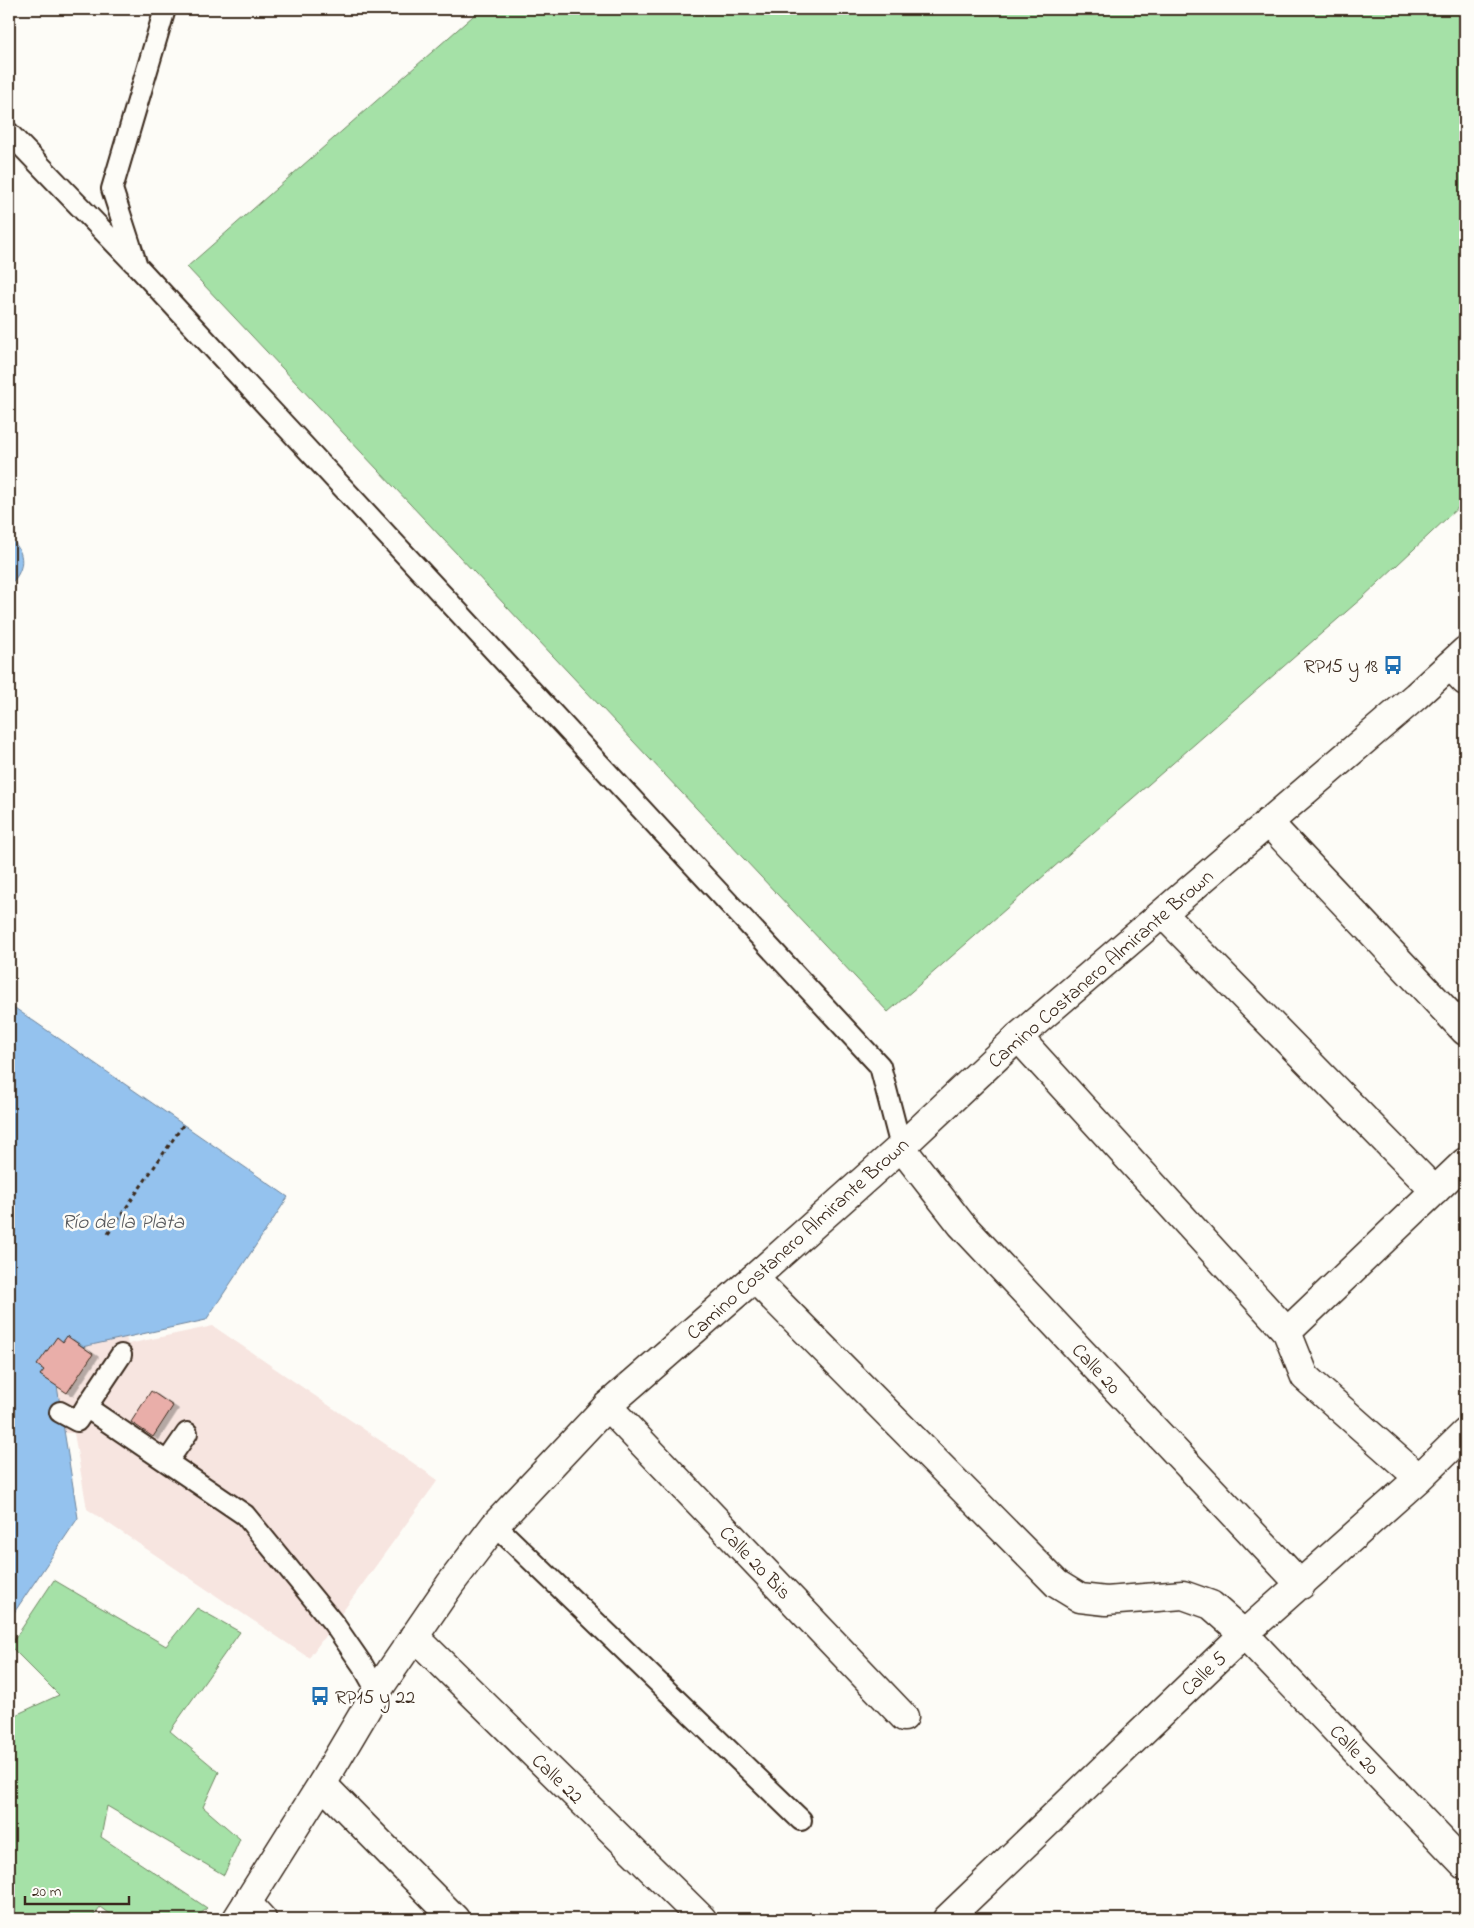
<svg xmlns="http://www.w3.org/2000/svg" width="1474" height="1928" font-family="'Indie Flower',sans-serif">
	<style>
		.built { fill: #f7e5e0 }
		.green { fill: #a5e1a7; stroke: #708662 }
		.water { fill: #94c2ee; stroke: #70859b }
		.building { fill: #e9aea9; stroke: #3b2a1e; filter: url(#shadow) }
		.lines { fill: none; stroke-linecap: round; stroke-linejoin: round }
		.service-casing { stroke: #3b2a1e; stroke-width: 24 }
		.minor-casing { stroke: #3b2a1e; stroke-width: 31 }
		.secondary-casing { stroke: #3b2a1e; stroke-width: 31 }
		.path { stroke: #3b2a1e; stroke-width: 3; stroke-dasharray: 4 4; stroke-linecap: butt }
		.service { stroke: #fdfcf7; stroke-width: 20 }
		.minor { stroke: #fdfcf7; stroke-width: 28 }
		.secondary { stroke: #fdfcf7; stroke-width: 28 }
		.labels { text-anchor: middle; stroke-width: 5; stroke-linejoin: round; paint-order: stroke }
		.poi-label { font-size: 20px; fill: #3b2a1e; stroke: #fdfcf7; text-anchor: end }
		.street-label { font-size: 20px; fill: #3b2a1e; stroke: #fdfcf7 }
		.water-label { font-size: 21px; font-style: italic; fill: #56585c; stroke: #fdfcf7 }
	</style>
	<defs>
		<filter id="shadow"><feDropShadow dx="5.5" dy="3" stdDeviation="0" flood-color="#0004"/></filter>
	</defs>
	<rect width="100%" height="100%" fill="#fdfcf7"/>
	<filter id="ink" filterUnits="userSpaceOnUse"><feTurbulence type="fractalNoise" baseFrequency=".02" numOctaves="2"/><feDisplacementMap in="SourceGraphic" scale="10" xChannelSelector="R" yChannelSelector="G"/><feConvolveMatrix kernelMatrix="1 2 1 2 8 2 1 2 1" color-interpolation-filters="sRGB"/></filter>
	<g filter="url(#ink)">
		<!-- built -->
		<path class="built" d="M213 1326 438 1480 309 1658 87 1509 74 1433H63L57 1386 40 1375 37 1365 57 1337 67 1336 82 1347 126 1337 128 1344Z"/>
		<!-- green -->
		<path class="green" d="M481 9H1465V501L1362 598 888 1012 187 267Z
			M54 1580 166 1646 197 1608 240 1632 170 1731 219 1772 203 1807 240 1839 224 1875 107 1806 101 1837 207 1908 195 1919H116L100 1907 91 1919H9V1718L59 1695 10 1646Z"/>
		<!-- water -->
		<path class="water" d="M9 538C27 551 25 572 9 585Z
			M9 1004 288 1197 206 1320 82 1347 67 1337 63 1342 57 1337 38 1365 44 1370 40 1375 57 1386 78 1518 9 1620Z"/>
		<!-- building -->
		<path class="building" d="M67 1336 93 1354 67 1393 40 1375 44 1370 37 1365 57 1337 63 1342Z
			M151 1391 173 1406 153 1437 131 1422Z"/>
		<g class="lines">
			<!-- service casing -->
			<g class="service-casing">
				<path id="service" d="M165 9 112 189 137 266 880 1066 901 1147
					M9 133 134 263
					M86 1407 245 1515 334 1624 363 1666 377 1691
					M60 1412 77 1421 121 1355
					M167 1462 187 1433
					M495 1525 801 1820"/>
			</g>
			<!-- minor casing -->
			<g class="minor-casing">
				<path id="minor" d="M1450 665 1465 681
					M1268 822 1465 1031
					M1163 914 1435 1191
					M1018 1037 1287 1332 1465 1162
					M901 1147 961 1224 1301 1585
					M754 1278 1057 1584 1080 1598 1106 1601 1183 1595 1211 1605 1244 1634 1465 1865
					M1287 1332 1305 1377 1419 1478
					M607 1406 904 1717
					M414 1636 702 1919
					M322 1784 455 1919
					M247 1903 262 1919
					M947 1919 1244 1634 1419 1478 1465 1433"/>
			</g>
			<!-- secondary casing -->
			<g class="secondary-casing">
				<path id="secondary" d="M237 1919 322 1784 377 1691 451 1583 495 1525 607 1406 754 1278 901 1147 1018 1037 1416 696 1465 651"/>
			</g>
			<!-- path -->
			<path class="path" d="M108 1234 183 1125"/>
			<!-- service -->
			<use href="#service" class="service"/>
			<!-- minor -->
			<use href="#minor" class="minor"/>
			<!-- secondary -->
			<use href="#secondary" class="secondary"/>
		</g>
	</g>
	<!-- icons -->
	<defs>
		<g id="bus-bare" transform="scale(1.5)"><path d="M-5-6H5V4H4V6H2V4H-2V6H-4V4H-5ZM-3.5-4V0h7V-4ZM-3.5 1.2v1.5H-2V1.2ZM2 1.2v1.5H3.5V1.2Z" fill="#1f6fb2" stroke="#fdfcf7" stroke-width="2.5" paint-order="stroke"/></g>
	</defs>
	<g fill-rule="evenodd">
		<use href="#bus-bare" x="1393" y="665"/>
		<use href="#bus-bare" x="320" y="1696"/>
	</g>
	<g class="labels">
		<!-- poi labels -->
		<g class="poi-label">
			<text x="1378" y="672">RP15 y 18</text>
			<text x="335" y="1703" text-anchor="start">RP15 y 22</text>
		</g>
		<!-- street labels -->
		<g class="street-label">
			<text transform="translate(1100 968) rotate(-41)" y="7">Camino Costanero Almirante Brown</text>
			<text transform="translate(797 1238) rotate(-42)" y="7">Camino Costanero Almirante Brown</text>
			<text transform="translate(1097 1368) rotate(47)" y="7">Calle 20</text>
			<text transform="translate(756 1562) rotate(46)" y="7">Calle 20 Bis</text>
			<text transform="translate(1203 1673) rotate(-44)" y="7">Calle 5</text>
			<text transform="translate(1355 1749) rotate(46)" y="7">Calle 20</text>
			<text transform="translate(558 1778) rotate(44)" y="7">Calle 22</text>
		</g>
		<!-- water labels -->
		<g class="water-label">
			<text x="123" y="1228">Río de la Plata</text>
		</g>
	</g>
	<!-- margin -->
	<rect width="1474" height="1928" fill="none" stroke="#fdfcf7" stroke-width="30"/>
	<rect x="15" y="15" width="1444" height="1898" fill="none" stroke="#3b2a1e" stroke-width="2" filter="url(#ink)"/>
	<!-- scale -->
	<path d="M25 1896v8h104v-8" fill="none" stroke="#3b2a1e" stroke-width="2.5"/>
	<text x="32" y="1896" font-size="15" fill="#3b2a1e" stroke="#fdfcf7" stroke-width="4" paint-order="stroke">20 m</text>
</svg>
